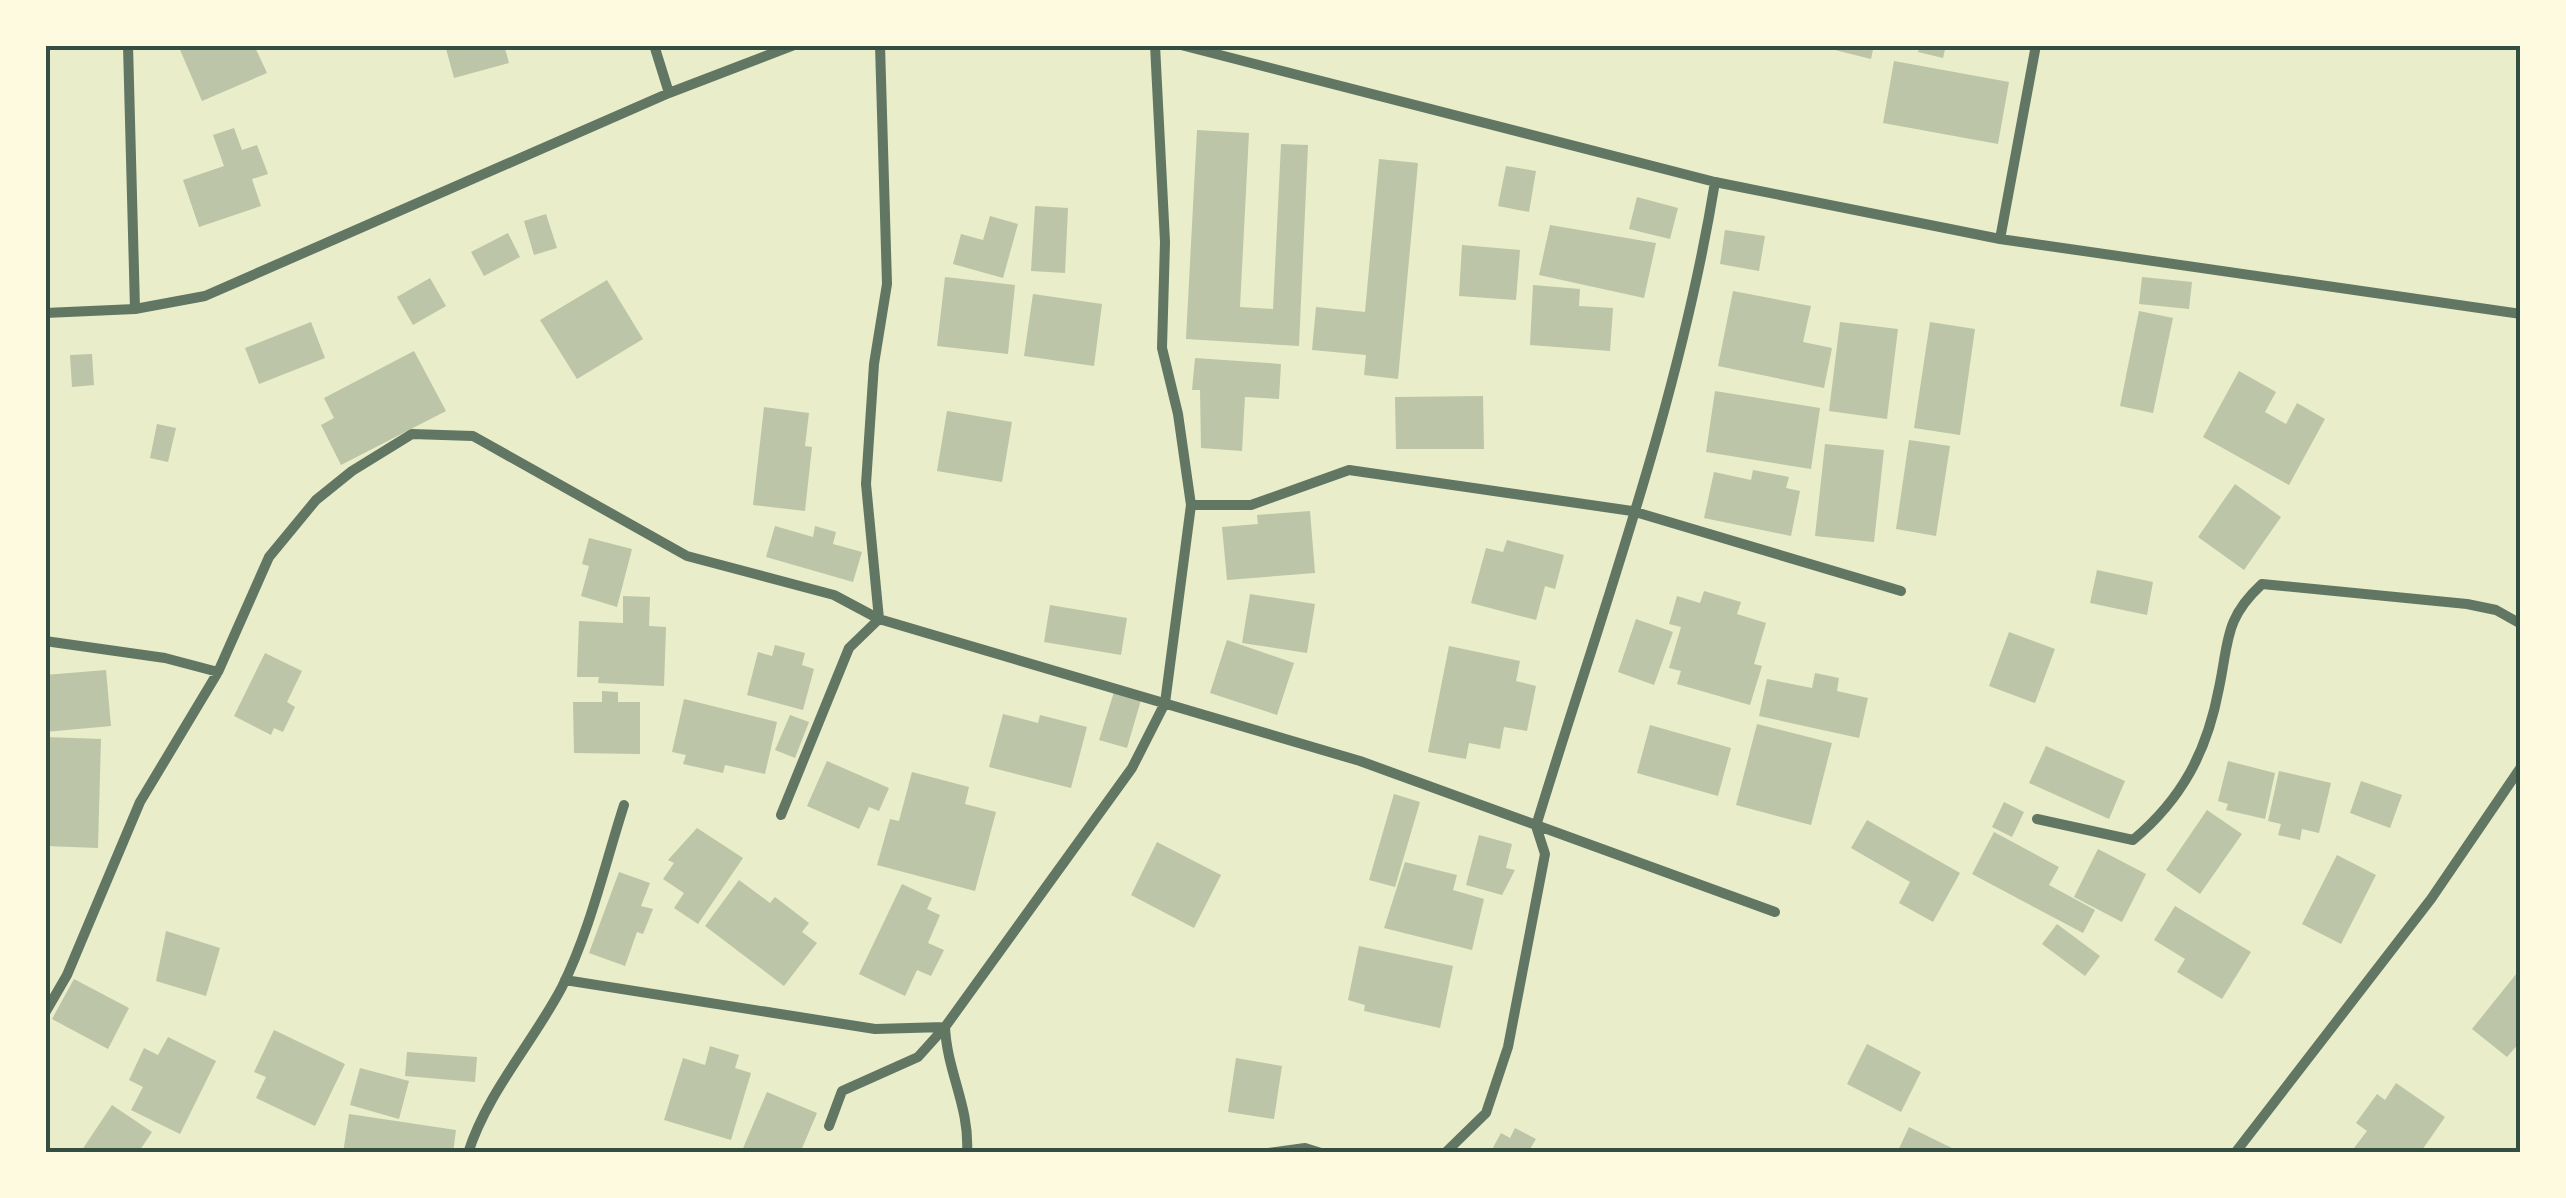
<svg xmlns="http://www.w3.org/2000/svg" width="2566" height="1198" font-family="Mulish,sans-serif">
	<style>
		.building { fill: #bcc5a7 }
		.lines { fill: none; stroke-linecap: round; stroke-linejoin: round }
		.minor { stroke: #617663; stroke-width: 10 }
		.neatline { fill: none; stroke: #344e41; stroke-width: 4 }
	</style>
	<rect width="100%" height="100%" fill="#e9edc9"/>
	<!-- building -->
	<path class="building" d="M178 45H254L267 73 202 101Z
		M445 45H504L509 63 454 78Z
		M1815 45H1874L1871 59Z
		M1920 45H1946L1943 58 1918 52Z
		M1894 61 2009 82 1998 144 1883 123Z
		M234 128 242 150 257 145 268 174 252 179 261 206 199 227 183 180 224 166 213 135Z
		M1197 130 1249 133 1240 307 1273 309 1281 144 1308 145 1299 346 1186 339Z
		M1379 159 1418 163 1398 379 1364 375 1366 355 1312 350 1316 307 1365 312Z
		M1506 166 1536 171 1529 212 1498 206Z
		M1637 197 1678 208 1670 239 1629 229Z
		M1035 206 1068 208 1065 273 1031 271Z
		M546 214 557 248 534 255 524 221Z
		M990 216 1018 224 1003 278 953 264 961 234 983 240Z
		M1550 225 1656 243 1644 298 1539 275Z
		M1725 230 1765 236 1759 271 1720 264Z
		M508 233 520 257 484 276 471 252Z
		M1462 245 1520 250 1516 300 1459 296Z
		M945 277 1015 285 1008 354 937 346Z
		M2142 277 2192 282 2189 309 2139 304Z
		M430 278 446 306 413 325 397 297Z
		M607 280 643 339 577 379 540 320Z
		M1533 285 1580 289 1579 306 1613 308 1610 351 1530 345Z
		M1733 291 1811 306 1803 342 1832 348 1824 388 1718 366Z
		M1033 294 1102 304 1094 366 1024 356Z
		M2139 311 2173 318 2153 413 2120 406Z
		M311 322 325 358 259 384 245 348Z
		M1840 322 1898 329 1887 419 1829 411Z
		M1930 322 1975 329 1960 435 1914 428Z
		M414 351 446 411 341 465 321 425 334 418 324 398Z
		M92 354 94 385 72 387 70 355Z
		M1195 358 1281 364 1279 399 1245 397 1242 451 1201 448 1200 390H1192Z
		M2239 371 2276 392 2265 412 2286 424 2297 403 2325 419 2289 485 2203 437Z
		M1715 391 1820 408 1811 469 1706 452Z
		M1483 396 1484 449H1396L1395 397Z
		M764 407 809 413 805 446 812 447 805 511 753 505Z
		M947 411 1012 422 1002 482 937 471Z
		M157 424 176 428 168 462 150 458Z
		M1909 440 1950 446 1936 536 1896 529Z
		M1825 444 1884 450 1874 542 1815 536Z
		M1753 470 1789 477 1786 488 1800 491 1791 536 1704 518 1714 472 1751 480Z
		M2235 484 2281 517 2244 570 2198 537Z
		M1310 511 1315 573 1227 580 1222 527 1258 524 1257 515Z
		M775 526 813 537 815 526 836 532 833 544 862 552 853 582 766 557Z
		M589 538 632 549 617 607 581 596 589 566 582 564Z
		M1507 540 1564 555 1555 589 1545 586 1536 620 1471 603 1486 548 1503 552Z
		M2097 570 2153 582 2147 615 2090 603Z
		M1704 591 1741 602 1737 614 1766 623 1754 664 1762 666 1750 705 1677 684 1681 671 1669 668 1681 627 1669 624 1677 596 1700 603Z
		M1250 594 1315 604 1307 653 1242 643Z
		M623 596 650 597 649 626 666 627 664 686 598 683 599 677H577L579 621 623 623Z
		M1050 605 1127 618 1121 655 1044 642Z
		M1636 619 1673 632 1654 685 1618 672Z
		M2009 632 2055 649 2035 703 1989 686Z
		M1227 640 1294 663 1277 715 1210 693Z
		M775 645 805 653 802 665 814 669 803 710 747 695 758 652 772 656Z
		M1449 646 1520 661 1516 681 1536 686 1527 731 1504 727 1500 749 1469 743 1466 759 1428 752Z
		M265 653 302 671 287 702 295 707 283 732 274 728 271 735 234 716Z
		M106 670 111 726 45 732V675Z
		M1815 673 1839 678 1837 691 1868 698 1859 738 1759 716 1767 679 1812 688Z
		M602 691 618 692V702H640V754L574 753 573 702H602Z
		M1114 692 1141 700 1127 748 1099 740Z
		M684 699 777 722 765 774 725 765 723 773 683 764 686 755 672 752Z
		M1003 714 1038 723 1040 715 1087 727 1071 788 989 767Z
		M790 715 809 722 795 758 775 750Z
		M1757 724 1832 743 1811 825 1736 805Z
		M1650 725 1731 748 1718 796 1637 773Z
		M45 737 101 739 98 848 45 846Z
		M2046 746 2125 781 2109 819 2029 783Z
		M827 761 889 788 879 811 869 807 859 829 807 806Z
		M2228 761 2275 773 2265 819 2226 810 2228 804 2218 801Z
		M2279 771 2331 783 2319 833 2302 829 2300 840 2278 835 2281 824 2268 821Z
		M912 772 969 787 965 804 996 812 975 891 877 865 890 819 899 821Z
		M2361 781 2402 795 2390 828 2350 813Z
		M1394 794 1420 802 1395 887 1369 880Z
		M2004 802 2024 812 2012 837 1992 827Z
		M2207 810 2242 834 2200 894 2166 870Z
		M1867 820 1960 873 1933 922 1899 903 1910 882 1851 848Z
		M697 828 743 858 698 924 674 908 684 893 663 879 674 863 668 860Z
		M1994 832 2059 867 2049 885 2095 910 2083 933 1972 874Z
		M1479 835 1512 844 1506 868 1515 870 1502 895 1466 885Z
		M1157 842 1221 875 1194 928 1131 895Z
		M2098 849 2146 874 2122 922 2074 897Z
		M2337 855 2376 875 2341 944 2302 924Z
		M1405 862 1457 875 1453 890 1484 899 1472 950 1384 928Z
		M45 871H49L48 914H45Z
		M619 872 650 883 641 906 653 909 643 934 637 932 625 966 589 953Z
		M739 880 770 903 775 897 809 923 802 932 817 943 784 986 705 926Z
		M902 884 932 898 927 909 940 915 928 943 944 950 931 976 917 970 905 996 859 974Z
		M2175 906 2251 952 2222 999 2177 972 2185 959 2154 940Z
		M2057 924 2100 956 2085 976 2042 944Z
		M166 931 220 948 206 996 156 981Z
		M1359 946 1453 966 1440 1028 1364 1011 1365 1005 1348 1000Z
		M2521 968V1041L2507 1057 2472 1029Z
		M74 979 129 1008 108 1049 52 1019Z
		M274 1030 345 1064 315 1126 256 1098 266 1077 254 1072Z
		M168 1037 216 1061 180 1134 131 1110 143 1087 129 1080 144 1048 158 1055Z
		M1867 1044 1921 1072 1901 1112 1847 1084Z
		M710 1046 739 1055 735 1068 751 1073 731 1140 664 1120 683 1058 705 1065Z
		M407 1052 477 1057 475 1082 405 1076Z
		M1236 1058 1282 1066 1274 1119 1228 1112Z
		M360 1068 409 1081 399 1119 350 1105Z
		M2396 1083 2445 1117 2420 1153H2361L2354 1148 2367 1131 2356 1123 2377 1094 2385 1100Z
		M767 1092 817 1113 800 1153H741Z
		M112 1105 152 1132 138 1153H80Z
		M349 1114 456 1130 453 1153H343Z
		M1909 1127 1962 1153H1897Z
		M1515 1128 1536 1139 1530 1149 1537 1153H1490L1501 1133 1510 1138Z"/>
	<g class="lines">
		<!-- minor -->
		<path class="minor" d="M128 45 135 309
			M654 45 669 93
			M1181 45 1715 182 2000 239 2521 314
			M2000 239 2036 45
			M45 313 135 309 205 296 669 93 794 45
			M1191 505H1251L1349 470 1632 511 1901 591
			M45 641 165 658 218 672
			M781 815 849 648 879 619 1360 761 1775 912
			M2037 819 2133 840C2182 799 2207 752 2219 688 2229 641 2224 619 2262 584L2467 604 2496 610 2521 624
			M565 980 875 1029 945 1027 1132 768 1165 703 1191 505 1178 414 1162 348 1165 242 1155 45
			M45 1013 67 975 140 802 218 672 269 557 316 500 352 471 412 434 473 436 687 556 834 595 879 619 866 484 874 364 887 284 880 45
			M829 1126 842 1091 918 1057 945 1027C947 1072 970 1107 967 1153
			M468 1153C488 1091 532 1044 562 987 590 931 605 864 624 805
			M1268 1153 1305 1148 1321 1153
			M1445 1153 1486 1113 1508 1047 1545 854 1536 826C1601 613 1679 403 1715 182
			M2235 1153 2431 899 2521 767"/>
	</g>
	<!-- border -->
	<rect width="2566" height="1198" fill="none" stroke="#fefae0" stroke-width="95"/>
	<rect x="48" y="48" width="2470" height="1102" class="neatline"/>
</svg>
